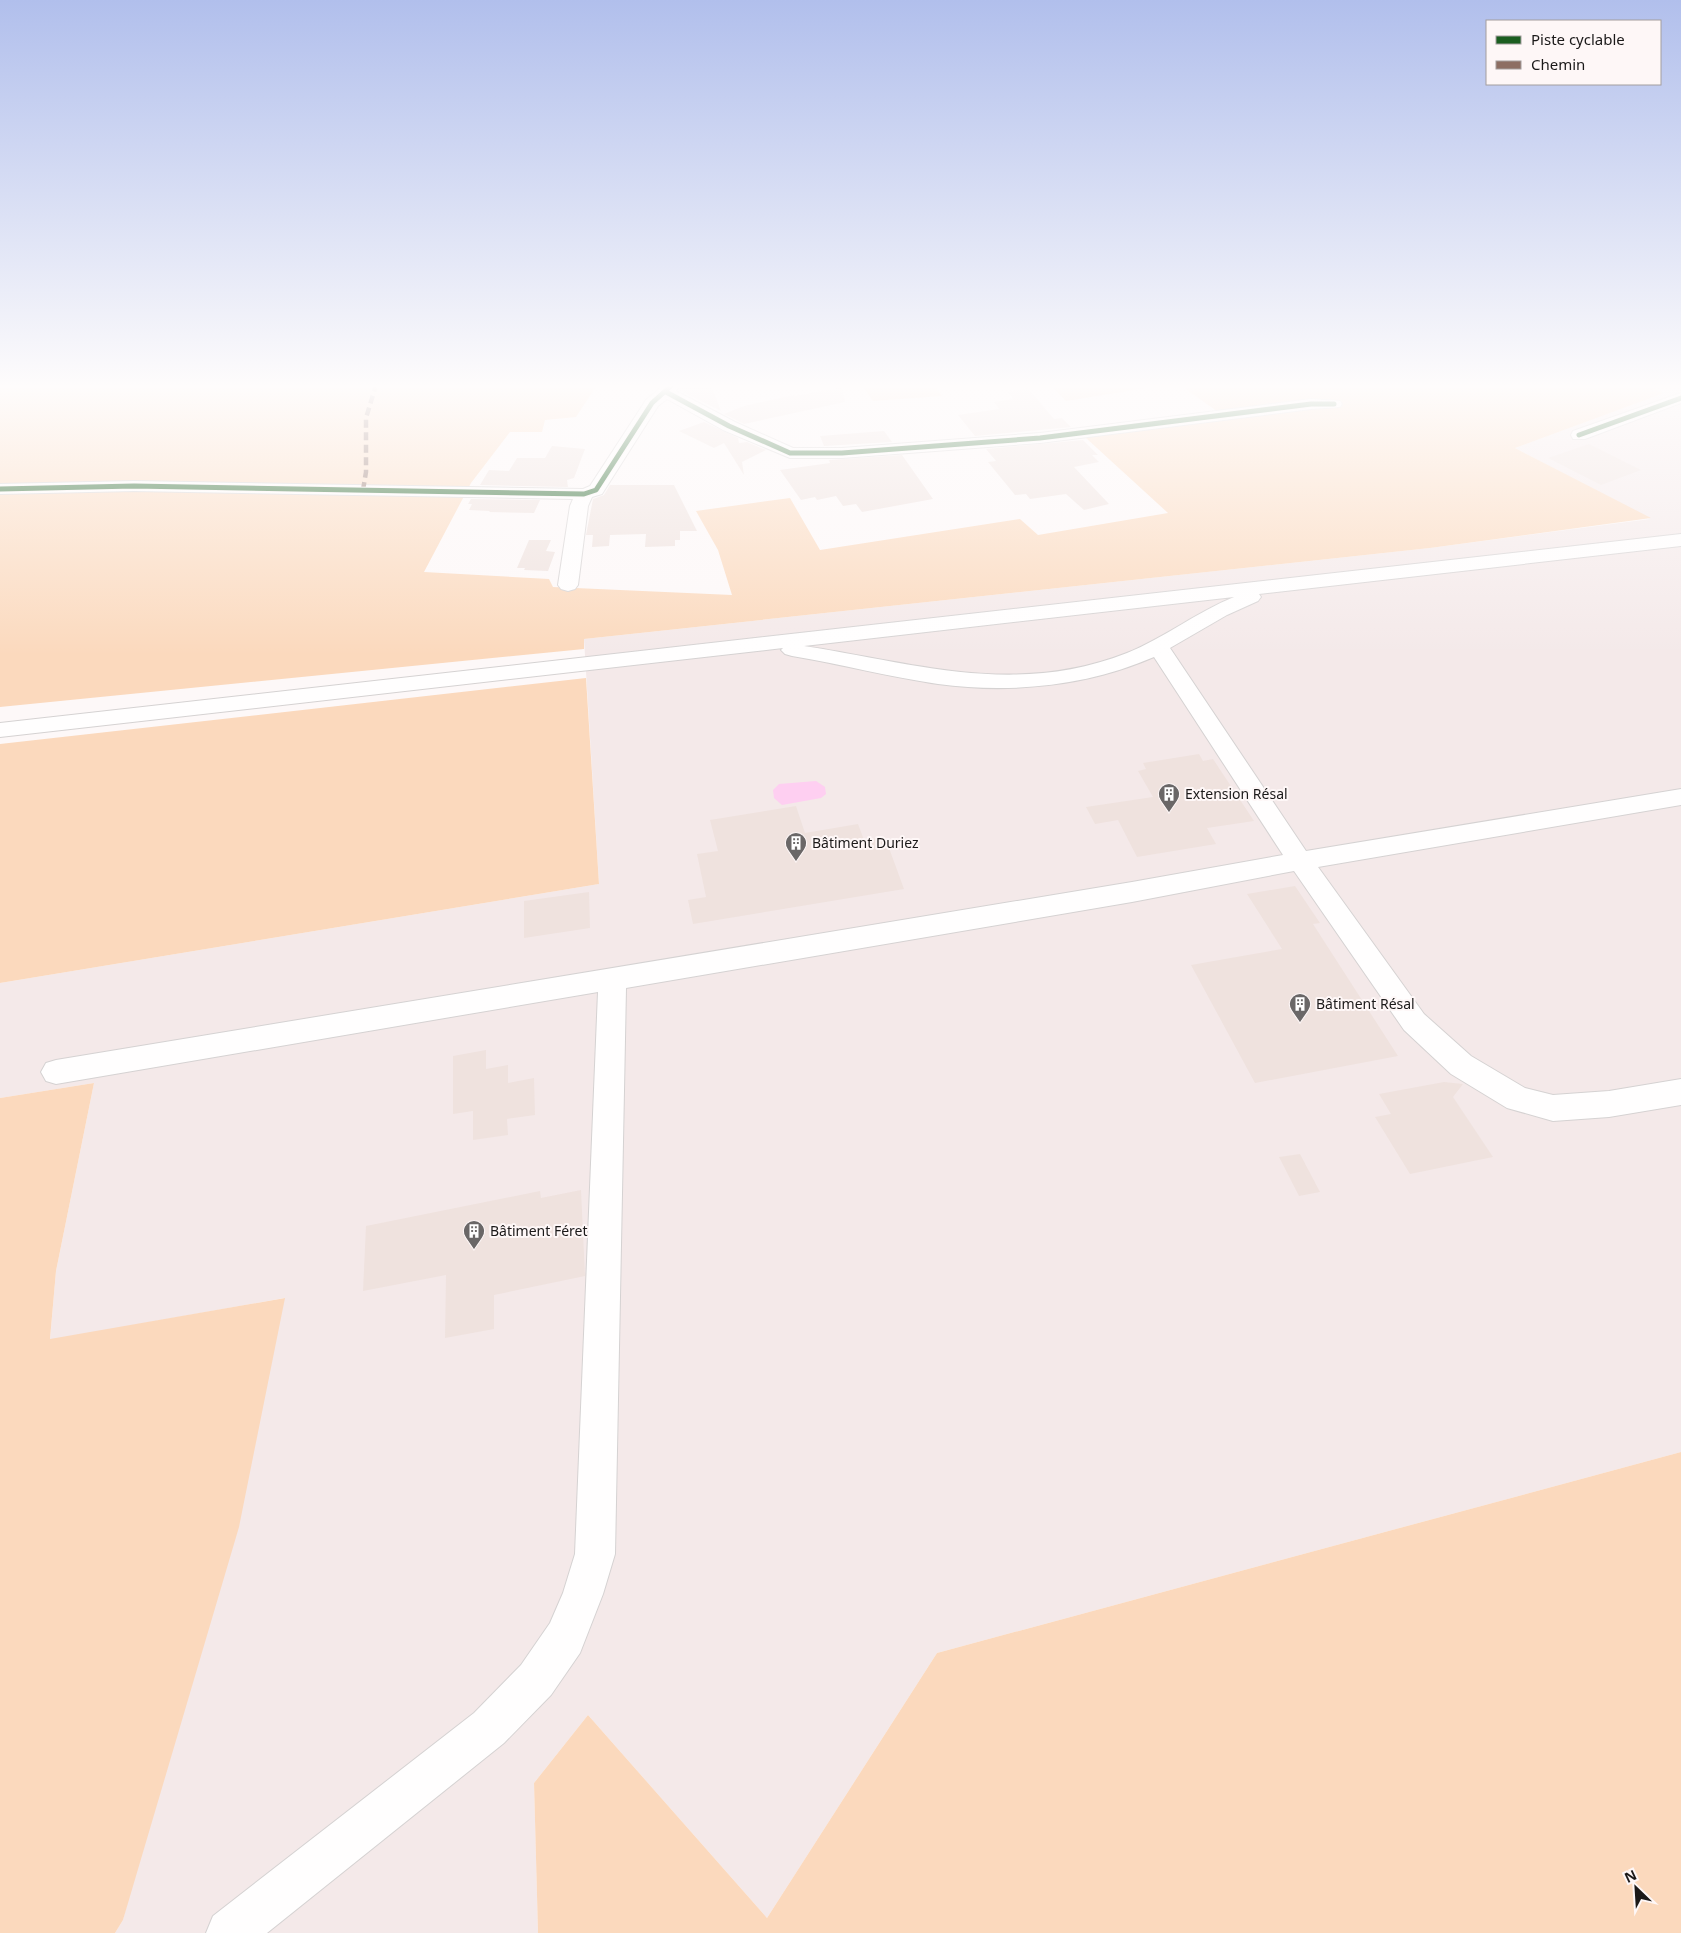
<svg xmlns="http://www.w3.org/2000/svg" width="1681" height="1933" font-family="'Noto Sans',sans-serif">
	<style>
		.built { fill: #f4e9e9 }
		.green { fill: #fbd9bd }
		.water { fill: #fecff1 }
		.building { fill: #efe2de }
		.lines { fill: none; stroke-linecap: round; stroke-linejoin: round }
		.minor-casing { stroke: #d5d2d2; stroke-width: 2 }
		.minor { fill: #fffefe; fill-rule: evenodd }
		.quiet { stroke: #8d6e63; stroke-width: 4.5; stroke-dasharray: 8 4.5; stroke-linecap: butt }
		.cycleway-casing { stroke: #fef7f7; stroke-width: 7 }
		.cycleway { stroke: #1b5e20; stroke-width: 5 }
		.labels { text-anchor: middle; stroke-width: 4; stroke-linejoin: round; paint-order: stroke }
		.poi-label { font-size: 14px; fill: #1b1919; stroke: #fef7f7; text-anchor: start }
	</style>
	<rect width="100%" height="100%" fill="#fdf8f8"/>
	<!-- built -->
	<path class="built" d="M1644 385H1681V1452L937 1653 767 1918 588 1715 534 1783 538 1933H115L123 1920 284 1298 50 1340 56 1271 94 1083 0 1098V983L599 884 584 639 1430 548 1650 519 1515 448 1663 393Z"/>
	<!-- green -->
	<path class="green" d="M0 385H597L576 417 545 420 542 432H510L471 483 424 572 549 579 553 587 732 595 718 550 696 511 790 498 820 550 1020 519 1038 535 1168 513 1086 438 1087 427 1218 412 1180 385H1644L1664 393 1515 448 1651 518 1430 548 584 639V649L0 707Z
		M862 385H934L942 396 873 401Z
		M1050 385H1165L1066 401Z
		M586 678 599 884 0 983V744Z
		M94 1083 56 1271 50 1339 285 1298 239 1527 123 1920 115 1933H0V1098Z
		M1681 1452V1933H538L534 1783 588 1715 767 1918 937 1653Z"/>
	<!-- water -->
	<path class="water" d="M816 781 825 787 826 794 821 798 782 805 774 798 773 790 779 784Z"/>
	<!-- building -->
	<path class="building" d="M682 385H711L721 411 679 390Z
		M842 387 845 402 744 424 724 414 744 406 794 395 795 396Z
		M1028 388 1054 419 1062 418 1071 427 975 436 958 415 999 409 994 402 1013 399 1008 392Z
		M704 422 738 438 739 443 747 442 766 450 742 462 744 475 724 443 714 448 679 431Z
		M884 431 892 442 824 446 820 436Z
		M1083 440 1098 455H1092L1099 462 1074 467 1109 504 1084 510 1066 494 1030 499 1026 494 1015 495 988 462 996 461 986 449Z
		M1589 444 1641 470 1601 485 1548 458Z
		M552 446 585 449 574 478 567 480 568 487 480 485 489 470 509 471 517 458H545Z
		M902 455 933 499 862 512 856 504 843 506 836 496 817 500 815 497 801 500 780 470 830 463 829 460Z
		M610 485H674L697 531H680V540H675V546L645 547 646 534 610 535 609 546 592 547 593 535H586L593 499 604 495Z
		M471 499 540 500 534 513 489 512 490 511 469 510 472 504H468Z
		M529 540H551L546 551 555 552 548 571 524 570 525 568H517Z
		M1199 754 1203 761 1213 759 1254 821 1207 828 1216 844 1137 857 1118 820 1095 824 1086 807 1153 797 1138 771 1146 769 1143 763Z
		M796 806 805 833 858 824 864 840 885 837 904 889 693 924 688 900 706 897 697 854 718 851 710 820Z
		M1295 886 1320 923 1313 924 1398 1056 1255 1083 1191 965 1282 949 1247 894Z
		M589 892 590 928 524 938V901Z
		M486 1050V1069L508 1065V1083L534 1078 535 1115 507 1119 508 1135 473 1140V1111L453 1114V1056Z
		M1444 1082 1463 1084 1453 1097 1493 1157 1410 1174 1375 1117 1391 1114 1379 1094Z
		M1300 1154 1320 1192 1299 1196 1279 1157Z
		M581 1190 585 1276 494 1295V1329L445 1338 446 1275 363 1291 366 1226 540 1191 541 1198Z"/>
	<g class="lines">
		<!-- minor casing -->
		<g class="minor-casing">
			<path id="minor" d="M664 385H680L676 391 735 422 793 448H842L1040 433 1311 399 1340 401 1342 404 1340 407 1311 409 1040 443 842 458H790L723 430 667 399 658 406 602 494 592 497 588 506 578 585 575 589 568 591 561 589 558 585 570 506 573 499 134 491 0 494V484L134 481 583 489 590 486 646 400Z
				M1681 393V403L1585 439H1573L1571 435 1573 431Z
				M1681 534V546L1259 594 1261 597 1258 601 1227 615 1170 648 1306 851 1681 789V805L1318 867 1424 1014 1471 1056 1525 1088 1553 1095 1609 1091 1681 1079V1105L1609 1117 1553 1121 1507 1108 1451 1074 1404 1030 1294 871 1132 902 626 988 615 1554 603 1594 580 1653 551 1695 504 1743 267 1933H206L213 1916 474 1713 521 1665 550 1623 563 1593 575 1554 598 992 56 1084 46 1081 41 1072 46 1063 56 1060 1132 882 1283 855 1154 657C1087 686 1011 694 938 684 889 677 841 664 792 656L785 654 781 650 783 648 0 737V723ZM1234 597C1197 612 1164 638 1127 653 1015 697 915 663 804 646Z"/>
		</g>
		<!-- minor -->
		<use href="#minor" class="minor"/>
		<!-- quiet -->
		<path class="quiet" d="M363 490 366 472V418L376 385"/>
		<!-- cycleway casing -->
		<g class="cycleway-casing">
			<path id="cycleway" d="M666 392 729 426 790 453H842L1040 438 1311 404H1334
				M1579 435 1681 398
				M0 489 134 486 584 494 596 490 652 403 672 385"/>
		</g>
		<!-- cycleway -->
		<use href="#cycleway" class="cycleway"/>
	</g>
	<!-- sky -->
	<linearGradient id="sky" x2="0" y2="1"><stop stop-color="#b1bfec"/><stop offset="0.59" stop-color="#fefcfc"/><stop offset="1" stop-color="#fefcfc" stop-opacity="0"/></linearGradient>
	<rect width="1681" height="655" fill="url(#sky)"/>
	<!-- icons -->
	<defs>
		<g id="building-pin" transform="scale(1.125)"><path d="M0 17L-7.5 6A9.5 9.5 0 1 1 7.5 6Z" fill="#6a6767" stroke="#fef7f7"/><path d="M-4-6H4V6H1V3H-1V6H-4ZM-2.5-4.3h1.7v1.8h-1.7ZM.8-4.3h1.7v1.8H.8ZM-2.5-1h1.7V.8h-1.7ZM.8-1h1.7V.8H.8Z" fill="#fff"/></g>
	</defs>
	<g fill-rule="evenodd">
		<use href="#building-pin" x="1169" y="794"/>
		<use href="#building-pin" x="796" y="843"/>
		<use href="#building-pin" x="1300" y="1004"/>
		<use href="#building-pin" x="474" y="1231"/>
	</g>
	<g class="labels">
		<!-- poi labels -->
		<g class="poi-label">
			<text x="1185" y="799">Extension Résal</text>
			<text x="812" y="848">Bâtiment Duriez</text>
			<text x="1316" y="1009">Bâtiment Résal</text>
			<text x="490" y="1236">Bâtiment Féret</text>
		</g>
	</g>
	<!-- legend -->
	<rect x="1486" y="20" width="175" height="65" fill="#fef7f7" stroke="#a39e9e"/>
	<rect x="1496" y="36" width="25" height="8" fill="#1b5e20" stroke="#a39e9e"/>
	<text x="1531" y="45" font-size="15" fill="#1b1919">Piste cyclable</text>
	<rect x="1496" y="61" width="25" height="8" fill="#8d6e63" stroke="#a39e9e"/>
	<text x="1531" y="70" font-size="15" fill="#1b1919">Chemin</text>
	<!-- north arrow -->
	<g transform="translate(1636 1888) rotate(335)" stroke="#fef7f7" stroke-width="4" paint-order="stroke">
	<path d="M0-4L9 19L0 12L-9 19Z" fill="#1b1919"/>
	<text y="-8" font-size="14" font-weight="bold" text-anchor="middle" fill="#1b1919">N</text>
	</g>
</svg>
